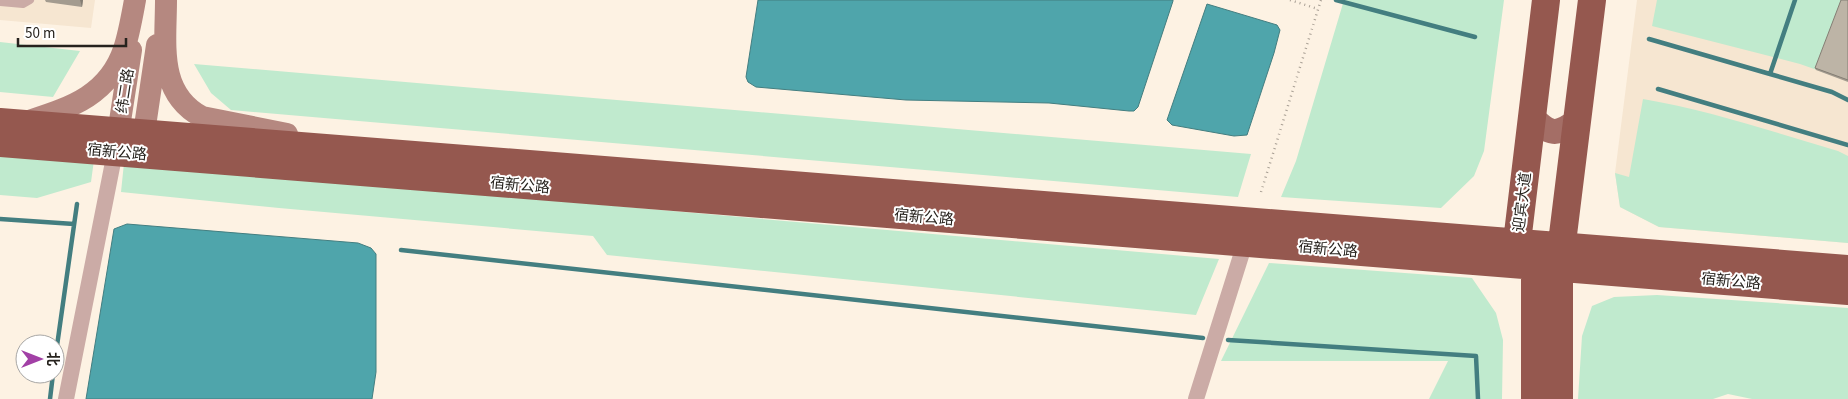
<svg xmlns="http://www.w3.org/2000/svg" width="1848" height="399" font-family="'Source Sans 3','Noto Sans SC',sans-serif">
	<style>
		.built { fill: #f6e6d1 }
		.green { fill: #c0eace }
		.water { fill: #4fa5ab; stroke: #437e80 }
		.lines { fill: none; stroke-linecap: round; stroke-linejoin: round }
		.stream { stroke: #437e80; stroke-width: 4.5 }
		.path { stroke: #a9a095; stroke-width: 2.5; stroke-dasharray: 1 4; stroke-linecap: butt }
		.lane { stroke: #cbaba6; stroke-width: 8 }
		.street { stroke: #cbaba6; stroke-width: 16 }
		.secondary { stroke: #b58880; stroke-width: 22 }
		.primary { stroke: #a46e66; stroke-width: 25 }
		.highway { stroke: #95584f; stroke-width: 28 }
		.wall { fill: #a39b8f }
		.shaded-wall { fill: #847e74 }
		.building { fill: #bdb4a6; stroke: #847e74 }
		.labels { text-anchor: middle; stroke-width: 4; stroke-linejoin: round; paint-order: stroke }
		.street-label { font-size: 15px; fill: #26221d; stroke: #fff }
	</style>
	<rect width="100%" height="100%" fill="#fdf2e3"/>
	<!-- built -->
	<path class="built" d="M0 0H95L91 28 0 20Z
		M1637 0H1848V243L1659 227 1620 207 1615 173Z"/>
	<!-- green -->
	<path class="green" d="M1344 0H1504L1484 151 1474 176 1441 208 1281 197 1296 161Z
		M1657 0H1848L1834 76 1800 64 1652 26Z
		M0 42 80 51 53 97 0 92Z
		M194 64 1251 154 1238 197 231 110 211 93Z
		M1643 99C1709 110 1773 132 1838 151L1848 156V243L1659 227 1620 207 1615 173 1629 177Z
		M0 153 94 160 91 182 37 198 0 195Z
		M124 163 1219 259 1196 315 607 255 593 236 279 208 121 192Z
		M1269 263 1472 278 1496 313 1503 340 1502 399H1429L1448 361H1221Z
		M1657 295 1848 308V399H1752L1728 394 1713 399H1578L1582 336 1592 306 1614 297Z"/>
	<!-- water -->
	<path class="water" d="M758 0H1173V1L1138 107 1134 111H1129L1049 103 906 100 756 87 748 82 746 77Z
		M1207 4 1277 25 1280 30 1274 53 1247 135 1234 136 1172 125 1167 120Z
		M127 224 358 243 371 248 376 254V372L372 399H86L114 229Z"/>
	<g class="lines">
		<!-- stream -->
		<path class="stream" d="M1336 0 1475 37
			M1795 0 1770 74 1832 92 1848 100
			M1649 39 1770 74
			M1658 89 1848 145
			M0 219 74 224
			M401 250 1203 338
			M1228 340 1476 356 1478 399
			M55 360 77 204
			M50 399 53 374"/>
		<!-- path -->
		<path class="path" d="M1290 0 1318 9
			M1261 192 1321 0"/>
		<!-- lane -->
		<path class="lane" d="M0 2 23 4 30 0"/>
		<!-- street -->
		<path class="street" d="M66 399 115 152
			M1196 399 1245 243"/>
		<!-- secondary -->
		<path class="secondary" d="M166 0C166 44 157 93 202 117L287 134
			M26 122C68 108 108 97 124 49 129 34 132 16 135 0
			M144 133 157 45
			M116 147 131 50"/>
		<!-- primary -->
		<path class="primary" d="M1532 117C1550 135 1556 136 1577 121"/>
		<!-- highway -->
		<path class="highway" d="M0 122 1848 269
			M0 143 1848 291
			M1535 399V266L1517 242 1546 0
			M1559 399V267L1592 0"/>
	</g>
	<!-- wall -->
	<path class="wall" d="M45 0H83L82 7 46 2Z
		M1848 0V82L1816 70 1815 68Z"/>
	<!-- shaded-wall -->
	<path class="shaded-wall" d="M80 0H83L82 7Z"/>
	<!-- building -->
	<path class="building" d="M1841 0H1848V80L1815 68Z"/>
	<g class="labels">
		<!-- street labels -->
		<g class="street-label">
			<text transform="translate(125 91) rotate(-81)" y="5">纬二路</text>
			<text transform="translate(117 152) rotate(5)" y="5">宿新公路</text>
			<text transform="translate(520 185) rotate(5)" y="5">宿新公路</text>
			<text transform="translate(1522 202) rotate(-83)" y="5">迎宾大道</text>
			<text transform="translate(924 217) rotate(5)" y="5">宿新公路</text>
			<text transform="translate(1328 249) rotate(5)" y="5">宿新公路</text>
			<text transform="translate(1731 281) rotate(5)" y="5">宿新公路</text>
		</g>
	</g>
	<!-- north arrow -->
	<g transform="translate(40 359) rotate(90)"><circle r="24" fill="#ffffff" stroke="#a8a7a5"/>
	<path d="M0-4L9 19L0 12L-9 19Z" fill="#a240a6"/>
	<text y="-8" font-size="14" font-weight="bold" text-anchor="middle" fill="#26221d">北</text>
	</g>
	<!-- scale -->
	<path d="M18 38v8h108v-8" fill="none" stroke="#26221d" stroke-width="2.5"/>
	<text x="25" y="38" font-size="15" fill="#26221d" stroke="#ffffff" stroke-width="4" paint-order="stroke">50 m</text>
</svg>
